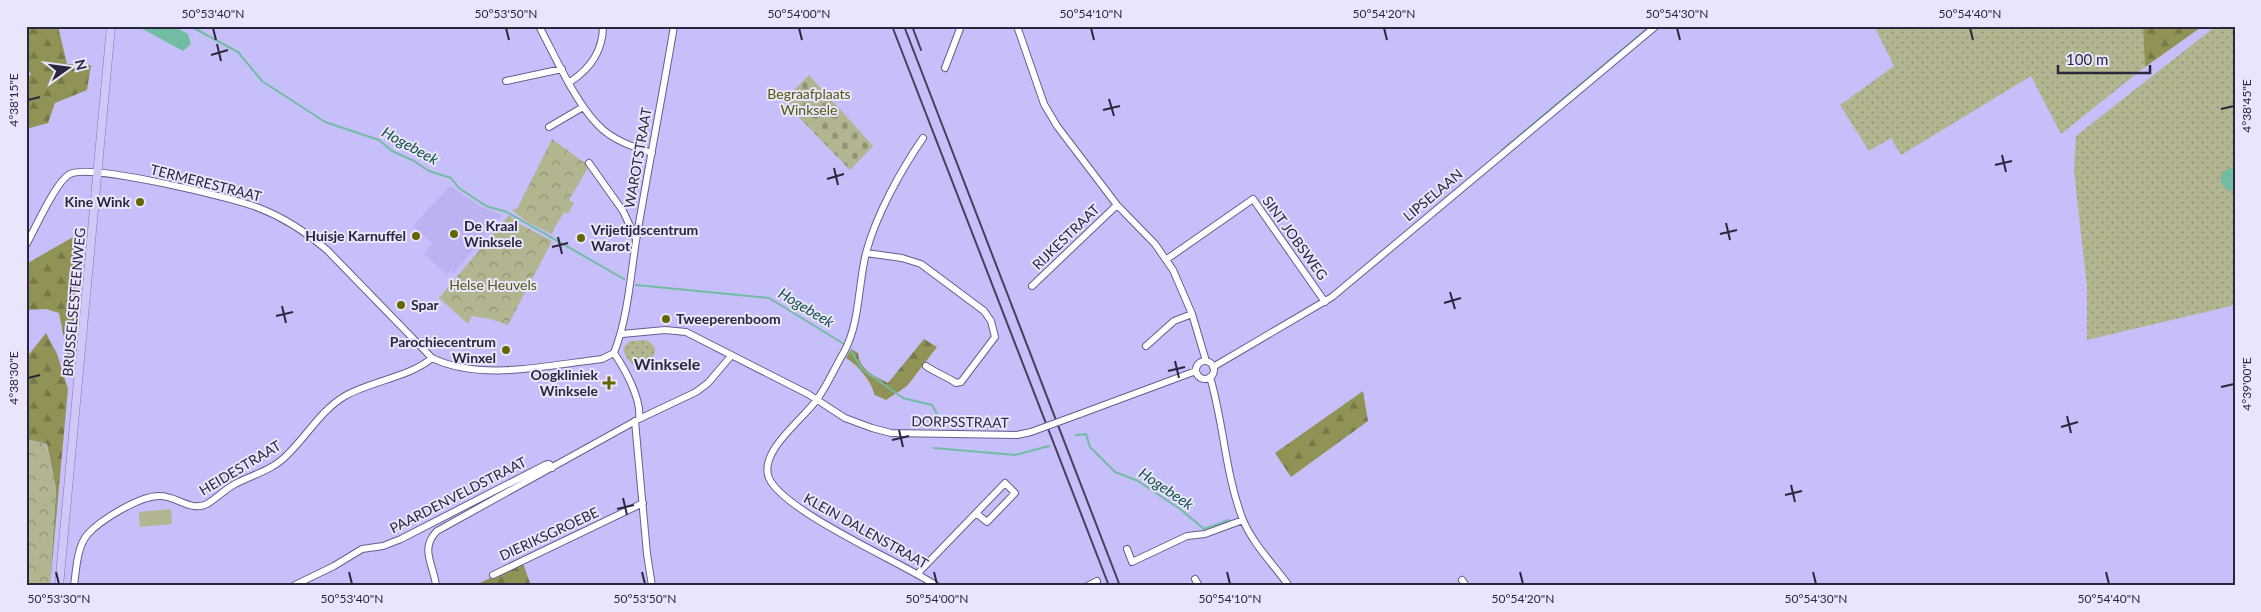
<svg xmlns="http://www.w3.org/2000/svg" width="2261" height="612" font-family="Lato,sans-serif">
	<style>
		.built { fill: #bab2f1 }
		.grass { fill: url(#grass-dots) }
		.forest { fill: url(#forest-firs) }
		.cemetery { fill: url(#cemetery-stones) }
		.park { fill: url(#park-crowns) }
		.pitch { fill: #b2b58f }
		.water { fill: #72bca3 }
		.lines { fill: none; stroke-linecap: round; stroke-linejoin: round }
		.stream { stroke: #72bca3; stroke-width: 2 }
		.minor-casing { stroke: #665e91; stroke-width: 8 }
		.major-casing { stroke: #8279b4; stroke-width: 9 }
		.minor { stroke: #fff; stroke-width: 6 }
		.major { stroke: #d0c9f8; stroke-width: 8 }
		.rail { stroke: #44415d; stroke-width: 2 }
		.minor-bridge-casing { stroke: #665e91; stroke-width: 8; stroke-linecap: butt }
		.minor-bridge { stroke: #fff; stroke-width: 6 }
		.ticks { fill: none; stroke: #2a273d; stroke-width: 2 }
		.poi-dot { fill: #646500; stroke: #e8e5fd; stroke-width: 2 }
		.labels { text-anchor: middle; stroke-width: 4; stroke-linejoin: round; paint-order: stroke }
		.park-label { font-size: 14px; fill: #57580e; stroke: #e8e5fd }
		.street-label { font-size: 14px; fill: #2a273d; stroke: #e8e5fd }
		.poi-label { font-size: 14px; font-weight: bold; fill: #2a273d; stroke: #e8e5fd; text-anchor: end }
		.water-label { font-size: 15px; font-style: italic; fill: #155241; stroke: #e8e5fd }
		.quarter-label { font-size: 16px; font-weight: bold; fill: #2a273d; stroke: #e8e5fd }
		.neatline { fill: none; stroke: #2a273d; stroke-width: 2 }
		.ticks-label { font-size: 12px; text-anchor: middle; fill: #2a273d }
	</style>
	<defs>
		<pattern id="grass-dots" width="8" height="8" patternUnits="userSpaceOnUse" patternTransform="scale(1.25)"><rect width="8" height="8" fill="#b2b58f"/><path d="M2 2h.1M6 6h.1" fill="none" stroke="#919376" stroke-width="1.8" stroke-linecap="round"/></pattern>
		<pattern id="forest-firs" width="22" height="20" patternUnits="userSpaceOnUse" patternTransform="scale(1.25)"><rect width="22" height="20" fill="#909355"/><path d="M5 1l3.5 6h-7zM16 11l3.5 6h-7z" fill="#767848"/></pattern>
		<pattern id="cemetery-stones" width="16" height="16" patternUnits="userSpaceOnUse" patternTransform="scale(1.25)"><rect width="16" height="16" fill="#b2b58f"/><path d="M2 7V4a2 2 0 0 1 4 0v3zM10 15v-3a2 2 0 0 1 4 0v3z" fill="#919376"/></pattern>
		<pattern id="park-crowns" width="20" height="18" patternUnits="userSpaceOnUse" patternTransform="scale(1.25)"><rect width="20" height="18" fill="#b2b58f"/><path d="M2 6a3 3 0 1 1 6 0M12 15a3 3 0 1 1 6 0" fill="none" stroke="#919376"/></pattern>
	</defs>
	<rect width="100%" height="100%" fill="#c7bff9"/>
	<!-- built -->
	<path class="built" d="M450 186 480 206 502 215 454 273 451 270 447 275 424 254 432 243 413 226Z"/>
	<!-- grass -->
	<path class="grass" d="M1874 26H2143L2145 67 2061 134 2031 76 1901 155 1891 138 1869 151 1840 105 1894 66Z
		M2216 26H2235V305L2087 340V287L2074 171 2076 136Z
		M646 340C663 348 652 360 643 368 632 366 625 359 623 348L630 341Z"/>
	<!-- forest -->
	<path class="forest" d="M31 26H58L67 64 91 65 87 90 55 103 48 123 26 129V80L31 74 26 67V28Z
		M2143 26H2203L2145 67Z
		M80 233 71 373 59 313 46 309 26 310V264Z
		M46 333 57 354 68 389 50 586 56 489 47 444 26 439V358Z
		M924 339 937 347 907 386 886 400 875 395C871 381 858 365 846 358L851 349 858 353C859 369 874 376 888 383Z
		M1363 391 1368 421 1291 477 1275 453Z
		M523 563 531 586H473Z"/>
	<!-- cemetery -->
	<path class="cemetery" d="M809 75 873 146 850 170 783 101Z"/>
	<!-- park -->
	<path class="park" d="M552 139 589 166 569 200 574 203 568 214 564 212 551 234 526 221 511 209 515 210 518 207Z
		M509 215 518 223 552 241 508 325 491 319 472 316 468 324 439 298Z
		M26 439 46 444 56 489 50 586H26Z"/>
	<!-- pitch -->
	<path class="pitch" d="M171 509 172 524 140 527 139 512Z"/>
	<!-- water -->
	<path class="water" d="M137 26H173L188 34 191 44 183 51Z
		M2231 168H2235V191C2226 192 2222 185 2220 178L2224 171Z"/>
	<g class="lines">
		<!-- stream -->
		<path class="stream" d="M190 26 238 52 262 81 325 122 379 140 392 151 414 161 429 171 451 178 459 188 486 206 507 212 624 279
			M1502 150 1648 28
			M636 285 769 298 844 344
			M851 351 862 369 903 398 932 405 937 414
			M1076 435 1086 434 1090 447 1115 472 1138 481 1180 509 1204 529 1229 520
			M934 448 1015 455 1049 446"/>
		<!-- minor casing -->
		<g class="minor-casing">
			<path id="minor" d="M539 26C555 56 575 102 598 125 612 140 633 147 652 153
				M1017 26 1044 104 1057 126 1117 205 1155 244 1173 270 1192 314 1206 361
				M945 68 961 26
				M506 81 562 69
				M570 82C590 69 603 51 603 26
				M549 127 583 107
				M923 138C901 170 876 215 866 253 858 285 860 323 844 352 835 367 828 384 818 398 804 419 758 451 769 478 784 512 901 562 937 586
				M589 163 623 211 636 239
				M26 245C35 229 56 181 70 174 90 163 234 198 259 208 285 218 306 232 327 250L432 358C482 382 548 365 602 359L614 353
				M866 253 902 258 921 264 984 311 991 321 995 337 961 382 956 383C946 376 936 373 926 366
				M1167 259 1253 199 1325 302
				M1032 286 1117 205
				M622 334 665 330 686 332 808 394 845 418 872 428 891 433 1017 435 1031 432
				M1146 346 1174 321 1192 314
				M614 353C628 317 630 279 636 241 648 169 662 98 674 26
				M614 353C625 369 642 400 639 419
				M1196 370a9 9 0 1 1 18 0a9 9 0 1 1-18 0Z
				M1213 367 1332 297 1656 26
				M1210 377C1224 424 1225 474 1243 520 1253 544 1274 565 1289 586
				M1080 414 1196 371
				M635 421 647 554 652 586
				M1127 549 1132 562 1187 536 1205 534 1243 520
				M493 575 643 503
				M919 575 920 571 1005 483 1015 493 987 522 976 513
				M1195 579 1199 586
				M1462 580 1466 586
				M74 586C76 571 77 547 87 535 100 520 141 495 160 496 177 496 190 512 207 504 217 498 224 490 235 484 252 475 273 470 287 455 307 436 321 410 345 396 371 381 410 377 432 358
				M293 586 334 566 362 549 383 546 401 539 545 465 549 464 552 468
				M436 586C434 565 419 549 437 531L639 419 696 392 708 383 731 356
				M1087 586 1097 581"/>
		</g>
		<!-- major casing -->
		<g class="major-casing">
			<path id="major" d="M59 586 111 26"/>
		</g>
		<!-- minor -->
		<use href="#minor" class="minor"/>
		<!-- major -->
		<use href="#major" class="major"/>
		<!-- rail -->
		<path class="rail" d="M892 26 1109 586
			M904 26 1120 586
			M912 26 921 50"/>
		<!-- minor-bridge casing -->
		<g class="minor-bridge-casing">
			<path id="minor-bridge" d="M1031 432 1080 414"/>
		</g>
		<!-- minor-bridge -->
		<use href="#minor-bridge" class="minor-bridge"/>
	</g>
	<!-- ticks -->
	<path class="ticks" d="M213 28 216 40M506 28 509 40M799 28 802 40M1091 28 1094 40M1384 28 1387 40M1677 28 1680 40M1970 28 1973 40M217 44 221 61M211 55 228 50M1109 99 1114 116M28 100 40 97M2221 109 2234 106M1103 110 1120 106M2002 155 2006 172M1995 165 2012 161M834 168 838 185M827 179 844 174M1726 223 1730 240M1720 234 1737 230M558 237 562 254M552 247 568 243M1450 292 1455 309M1444 303 1461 298M282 306 286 323M276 316 293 312M1175 361 1179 378M1168 371 1185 367M28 378 40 375M2221 387 2234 384M2067 416 2071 433M2061 427 2078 422M899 430 903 447M892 440 909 436M1791 485 1795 502M1785 495 1802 491M623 498 627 515M617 509 634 505M56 572 59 584M349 572 352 584M642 572 645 584M934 572 937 584M1227 572 1230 584M1520 572 1523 584M1813 572 1816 584M2106 572 2109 584"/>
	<!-- markers -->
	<g class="poi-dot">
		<circle cx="140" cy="202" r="5"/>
		<circle cx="454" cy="234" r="5"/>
		<circle cx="416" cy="236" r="5"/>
		<circle cx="581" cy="238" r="5"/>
		<circle cx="401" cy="305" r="5"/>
		<circle cx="666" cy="319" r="5"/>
		<circle cx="506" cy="350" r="5"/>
		<path d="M606.5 375.5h5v5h5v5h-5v5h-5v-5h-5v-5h5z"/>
	</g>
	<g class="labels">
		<!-- park labels -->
		<g class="park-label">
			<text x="809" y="99">Begraafplaats<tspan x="809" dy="16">Winksele</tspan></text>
			<text x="493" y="290">Helse Heuvels</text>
		</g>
		<!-- street labels -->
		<g class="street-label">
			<text transform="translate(638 158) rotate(-80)" y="5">WAROTSTRAAT</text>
			<text transform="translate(206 183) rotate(14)" y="5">TERMERESTRAAT</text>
			<text transform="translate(1433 195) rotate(-40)" y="5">LIPSELAAN</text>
			<text transform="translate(1066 237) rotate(-44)" y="5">RIJKESTRAAT</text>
			<text transform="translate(1295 238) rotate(54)" y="5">SINT JOBSWEG</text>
			<text transform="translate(74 302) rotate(-85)" y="5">BRUSSELSESTEENWEG</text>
			<text transform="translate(960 422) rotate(1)" y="5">DORPSSTRAAT</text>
			<text transform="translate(240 468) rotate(-31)" y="5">HEIDESTRAAT</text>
			<text transform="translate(458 495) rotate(-27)" y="5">PAARDENVELDSTRAAT</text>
			<text transform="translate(866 531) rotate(29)" y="5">KLEIN DALENSTRAAT</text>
			<text transform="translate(549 534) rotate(-25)" y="5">DIERIKSGROEBE</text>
		</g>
		<!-- poi labels -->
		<g class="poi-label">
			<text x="130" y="207">Kine Wink</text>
			<text x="464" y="231" text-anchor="start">De Kraal<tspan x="464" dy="16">Winksele</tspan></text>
			<text x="591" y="235" text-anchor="start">Vrijetijdscentrum<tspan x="591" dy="16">Warot</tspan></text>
			<text x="406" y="241">Huisje Karnuffel</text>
			<text x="411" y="310" text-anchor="start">Spar</text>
			<text x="676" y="324" text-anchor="start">Tweeperenboom</text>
			<text x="496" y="347">Parochiecentrum<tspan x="496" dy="16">Winxel</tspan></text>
			<text x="598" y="380">Oogkliniek<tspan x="598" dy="16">Winksele</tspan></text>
		</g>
		<!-- water labels -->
		<g class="water-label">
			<text transform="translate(410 146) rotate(29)" y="5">Hogebeek</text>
			<text transform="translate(806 308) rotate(31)" y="5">Hogebeek</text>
			<text transform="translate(1166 489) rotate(34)" y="5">Hogebeek</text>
		</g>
		<!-- quarter labels -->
		<g class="quarter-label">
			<text x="667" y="370">Winksele</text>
		</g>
	</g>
	<!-- border -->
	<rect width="2261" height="612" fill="none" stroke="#e8e5fd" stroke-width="55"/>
	<!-- north arrow -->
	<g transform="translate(68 68) rotate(76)" stroke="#e8e5fd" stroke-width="4" paint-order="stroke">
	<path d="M0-4L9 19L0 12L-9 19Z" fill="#2a273d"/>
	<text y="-8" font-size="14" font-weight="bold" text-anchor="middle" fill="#2a273d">N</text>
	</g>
	<!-- scale -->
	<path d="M2058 65v8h92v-8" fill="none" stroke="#2a273d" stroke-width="2.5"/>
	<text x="2066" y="65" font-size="15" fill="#2a273d" stroke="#e8e5fd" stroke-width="4" paint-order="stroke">100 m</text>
	<rect x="28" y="28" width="2206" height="556" class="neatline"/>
	<g class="ticks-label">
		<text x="213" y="18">50°53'40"N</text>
		<text x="506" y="18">50°53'50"N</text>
		<text x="799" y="18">50°54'00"N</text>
		<text x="1091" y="18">50°54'10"N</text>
		<text x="1384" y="18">50°54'20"N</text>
		<text x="1677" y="18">50°54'30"N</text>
		<text x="1970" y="18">50°54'40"N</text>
		<text transform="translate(14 100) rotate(-90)" y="4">4°38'15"E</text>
		<text transform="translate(2247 106) rotate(-90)" y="4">4°38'45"E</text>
		<text transform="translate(14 378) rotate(-90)" y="4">4°38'30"E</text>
		<text transform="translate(2247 384) rotate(-90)" y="4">4°39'00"E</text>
		<text x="59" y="603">50°53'30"N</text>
		<text x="352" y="603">50°53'40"N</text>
		<text x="645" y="603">50°53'50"N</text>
		<text x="937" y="603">50°54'00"N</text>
		<text x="1230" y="603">50°54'10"N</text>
		<text x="1523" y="603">50°54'20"N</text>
		<text x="1816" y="603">50°54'30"N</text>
		<text x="2109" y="603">50°54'40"N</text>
	</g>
</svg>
